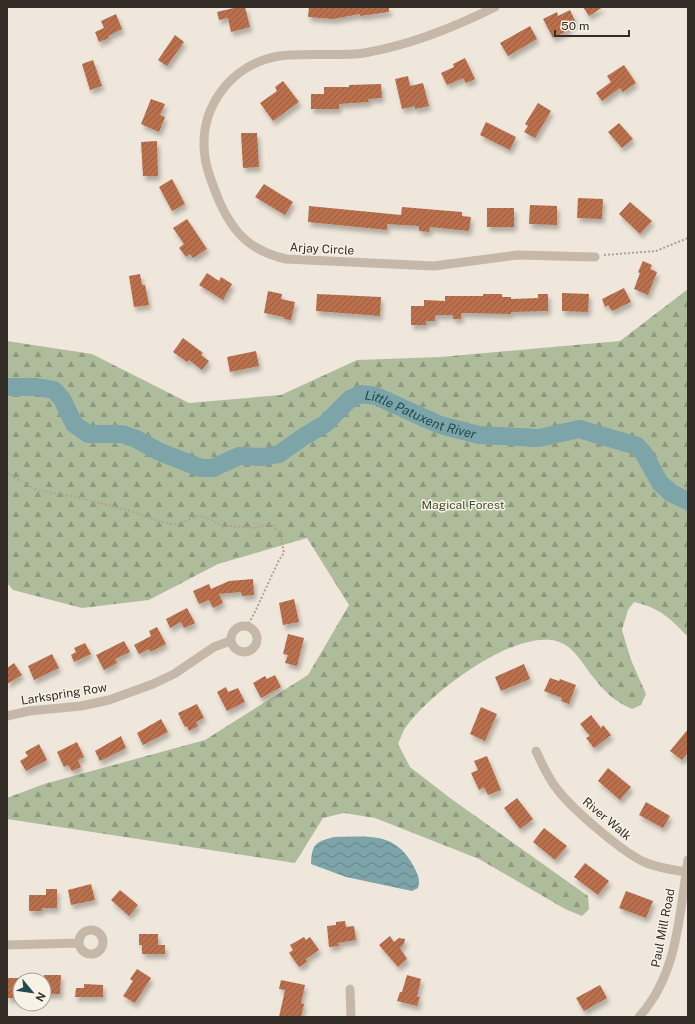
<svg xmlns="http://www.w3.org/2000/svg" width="695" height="1024" font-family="'Public Sans',sans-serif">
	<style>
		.forest { fill: url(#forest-firs) }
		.water { fill: url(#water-waves) }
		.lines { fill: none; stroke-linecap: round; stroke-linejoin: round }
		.river { stroke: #7ca4a9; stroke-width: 18 }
		.building { fill: url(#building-hatch); filter: url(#shadow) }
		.path { stroke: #b1a292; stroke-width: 2; stroke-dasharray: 2 2; stroke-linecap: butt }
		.minor { stroke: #c6b8a8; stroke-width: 9 }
		.labels { text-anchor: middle; stroke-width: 3; stroke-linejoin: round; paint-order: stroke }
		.street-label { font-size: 12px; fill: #332c27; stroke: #f7f1e6 }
		.park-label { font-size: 12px; fill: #404f2d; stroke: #f7f1e6 }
		.water-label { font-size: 13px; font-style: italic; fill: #214a51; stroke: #f7f1e6 }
	</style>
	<defs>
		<pattern id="forest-firs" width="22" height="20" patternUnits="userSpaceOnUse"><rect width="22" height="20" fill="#afbc9c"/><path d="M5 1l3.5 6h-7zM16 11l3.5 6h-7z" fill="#8f997f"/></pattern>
		<pattern id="water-waves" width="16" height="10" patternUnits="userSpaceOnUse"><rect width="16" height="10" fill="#7ca4a9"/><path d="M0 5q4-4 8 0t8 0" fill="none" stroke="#66868a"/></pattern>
		<pattern id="building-hatch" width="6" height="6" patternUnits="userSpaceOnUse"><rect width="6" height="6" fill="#ba6f4d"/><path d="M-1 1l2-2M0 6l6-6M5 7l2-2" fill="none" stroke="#985b40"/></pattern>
		<filter id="shadow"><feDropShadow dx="2.5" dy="4.5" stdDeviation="2" flood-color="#0004"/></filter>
	</defs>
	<rect width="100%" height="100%" fill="#efe7db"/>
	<!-- forest -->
	<path class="forest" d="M688 289V637C670 618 660 608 634 602L628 610 622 630 631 660 646 694 641 705 632 709C614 701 605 692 593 677 585 667 578 654 567 646 527 617 426 695 404 730 402 734 400 739 398 744L410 767 450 798 588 896 589 909 582 916 565 909 479 859 375 818 344 813 323 818 295 863 7 819V798L44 784 205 740 308 675 349 605 307 538 218 564 149 600 82 608 13 590 7 583V341L92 354 189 403 281 395 357 360 441 357 620 341Z"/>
	<!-- water -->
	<path class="water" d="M334 837C368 837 394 831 413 865 417 873 421 879 418 888L412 891 346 877 311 864C312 844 315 842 334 837Z"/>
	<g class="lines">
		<!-- river -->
		<path class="river" id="s1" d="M7 387H37L54 390 62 399 74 424 88 434H122L136 439 160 452 201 468H213L239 456 263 457 279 454 303 437 325 424 350 399 361 394 376 396 440 425 479 435 539 438 579 429 637 446 644 454 660 483 671 493 688 501"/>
	</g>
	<!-- building -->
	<path class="building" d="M238 7H245L250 27 231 32 228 18 219 20 217 12Z
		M309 7H389V12L360 16V14L333 19 308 17Z
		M583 7H603L589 16Z
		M570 10 576 23 568 27 569 30 553 38 543 19 557 12 558 16Z
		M116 14 122 29 108 36 109 38 99 42 95 32 104 28 101 21Z
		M530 26 537 39 508 56 500 43Z
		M175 35 184 42 167 66 158 60Z
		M465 58 475 79 466 83 463 78 447 85 441 73 454 67 453 64Z
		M93 60 102 86 90 90 82 64Z
		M624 65 636 83 623 92 620 88 602 101 596 93 611 82 607 76Z
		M408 76 410 86 423 83 429 106 415 109V106L402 109 395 79Z
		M283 81 299 102 273 121 260 103 277 91 275 87Z
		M381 84 382 98 368 99 369 102 339 104V109H311V94H324V87H349V85Z
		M151 99 165 104 160 115 165 117 159 132 141 124Z
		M538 103 551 111 535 138 524 132 528 126 525 124Z
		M486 122 516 137 510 150 480 135Z
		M619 123 633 139 622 148 608 132Z
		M241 133H257L259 167 243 168Z
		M157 141 158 176H143L141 142Z
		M172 179 185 204 172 211 159 187Z
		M264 184 293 202 285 215 255 197Z
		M578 198 603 199 602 219 577 218Z
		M630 202 652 221 640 234 619 214Z
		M530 205 557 206V225L529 224Z
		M309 206 401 215 402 207 462 212V216L471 217 469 231 430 227 429 232 419 231V226L387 224V230L308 222Z
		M487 208H514V227H487Z
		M187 219 207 249 193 258 190 254 186 257 179 248 184 244 173 228Z
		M643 261 652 265 650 269 657 272 648 295 634 289 640 273 638 272Z
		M207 273 219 281 221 277 232 284 223 300 199 285Z
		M140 274 142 285H145L149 305 134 307 129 276Z
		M624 288 631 302 612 311 608 305 605 307 602 299Z
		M268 291 282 294 281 299 295 302 291 320 284 319V317L264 313Z
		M562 293 589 294 588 312 562 311Z
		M317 294 381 297 380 316 316 311Z
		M483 294H502V297H511V299L538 298V294H548V311L511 312V314L461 313V319H453V315H435V321H426V325H411V306H424V300L445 301V296H483Z
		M183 338 203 353 201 355 209 361 202 370 189 360 187 362 173 352Z
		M256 351 259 366 230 372 227 357Z
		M253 579 254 595 242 596 241 592 219 594 223 603 213 608 209 600 199 604 193 591 209 584 211 589 229 581Z
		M294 599 299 622 283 625 279 603Z
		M187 608 195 623 184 628 181 622 170 628 166 619Z
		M157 627 166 644 150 652 149 649 139 654 134 645 151 636 149 631Z
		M288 634 304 638 297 666 285 663 288 655 283 654Z
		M124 641 130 652 115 659 117 663 104 670 96 655Z
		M85 643 91 654 74 662 71 655 76 652 74 648Z
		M52 654 59 668 34 680 28 666Z
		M14 663 22 675 7 684V668Z
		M524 664 530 679 501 691 495 677Z
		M275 675 281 687 261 698 253 683 265 676 267 679Z
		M550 678 559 681 560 679 576 685 569 704 561 701 562 698 544 691Z
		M226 687 228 692 238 688 245 702 227 711 217 692Z
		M197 704 204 718 196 722 198 726 189 731 187 726 185 727 178 713Z
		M481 707 497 714 485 741 470 734Z
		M591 715 601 728 603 725 611 735 594 748 586 738 590 736 580 724Z
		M161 719 168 732 143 745 137 733Z
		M688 729V752L682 760 670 751Z
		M121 736 126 748 100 761 95 751Z
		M77 742 84 757 78 760 81 767 72 771 68 765 64 767 57 752Z
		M39 744 47 760 26 771 20 761 28 756 25 752Z
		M487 756 501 790 488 795 484 787 479 790 471 773 478 770 474 761Z
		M608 768 631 787 620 800 598 781Z
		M517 798 533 819 520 829 504 808Z
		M646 802 670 816 663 828 639 815Z
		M544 828 567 846 555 860 533 842Z
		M585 863 609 881 598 895 574 877Z
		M91 884 95 900 71 905 68 890Z
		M46 889H57V908H42V911H29V895H46Z
		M120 890 138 905 129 916 111 900Z
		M626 891 653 901 646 918 619 908Z
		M345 921 346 927 354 926 356 940 338 943 339 946 329 947 327 926 336 925V922Z
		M139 934H158V945H165V954H142V945H139Z
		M390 936 394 942 399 938 405 939 404 944 400 948 407 959 398 967 379 945Z
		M304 937 306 940 310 937 319 950 306 959 307 962 299 967 289 953 293 950 290 945Z
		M137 969 151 978 135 1003 123 996 133 981 130 979Z
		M44 975H61L60 994H44Z
		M407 975 421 979 417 997H420L417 1006 397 1001 400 992H402Z
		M7 978H20V998H7Z
		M281 980 305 985 301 1003 304 1004 301 1017H279L285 990 279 989Z
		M84 984 103 985V997H75L76 988H84Z
		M600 985 607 998 584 1011 576 998Z"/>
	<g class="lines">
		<!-- path -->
		<path class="path" d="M604 255 656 251 688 238
			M7 473 34 489 76 497 130 511 161 522 178 525 196 516H202L222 525 253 528 272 524 280 534 284 553 279 560 254 614 247 626"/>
		<!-- minor -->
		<path class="minor" d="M495 7C453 28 411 45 364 53 336 57 307 52 279 56 231 64 198 108 205 157 207 173 214 188 220 203 234 234 251 251 286 259L434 266 517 255 595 257
			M231 639a13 13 0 1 1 26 0a13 13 0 1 1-26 0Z
			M7 716 29 711 81 706 109 700 153 684 174 674 214 647 230 641
			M536 751C542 764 548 778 557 789 572 809 621 851 644 862 658 868 672 870 686 872
			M79 942a12 12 0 1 1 24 0a12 12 0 1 1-24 0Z
			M7 945 78 943
			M350 989 351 1017
			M639 1017C678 974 679 916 688 860"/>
	</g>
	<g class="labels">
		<!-- street labels -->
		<g class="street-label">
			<text transform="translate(322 249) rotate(3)" y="4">Arjay Circle</text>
			<text transform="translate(64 694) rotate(-9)" y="4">Larkspring Row</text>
			<text transform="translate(607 819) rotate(40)" y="4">River Walk</text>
			<text transform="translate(663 928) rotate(-79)" y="4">Paul Mill Road</text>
		</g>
		<!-- park labels -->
		<g class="park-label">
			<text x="463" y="509">Magical Forest</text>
		</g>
		<!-- water labels -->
		<g class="water-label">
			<text dy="5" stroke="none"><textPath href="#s1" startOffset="471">Little Patuxent River</textPath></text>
		</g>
	</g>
	<!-- border -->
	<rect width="695" height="1024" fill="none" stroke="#332c27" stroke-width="16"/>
	<!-- north arrow -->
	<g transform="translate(32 992) rotate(119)"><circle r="19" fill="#f7f1e6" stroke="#a9a29a"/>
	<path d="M0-3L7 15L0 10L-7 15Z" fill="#214a51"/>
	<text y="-6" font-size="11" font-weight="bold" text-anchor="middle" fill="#332c27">N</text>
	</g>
	<!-- scale -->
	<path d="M555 30v6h74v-6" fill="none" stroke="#332c27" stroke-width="2"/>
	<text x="561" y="30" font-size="12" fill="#332c27" stroke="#f7f1e6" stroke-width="3" paint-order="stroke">50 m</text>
</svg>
